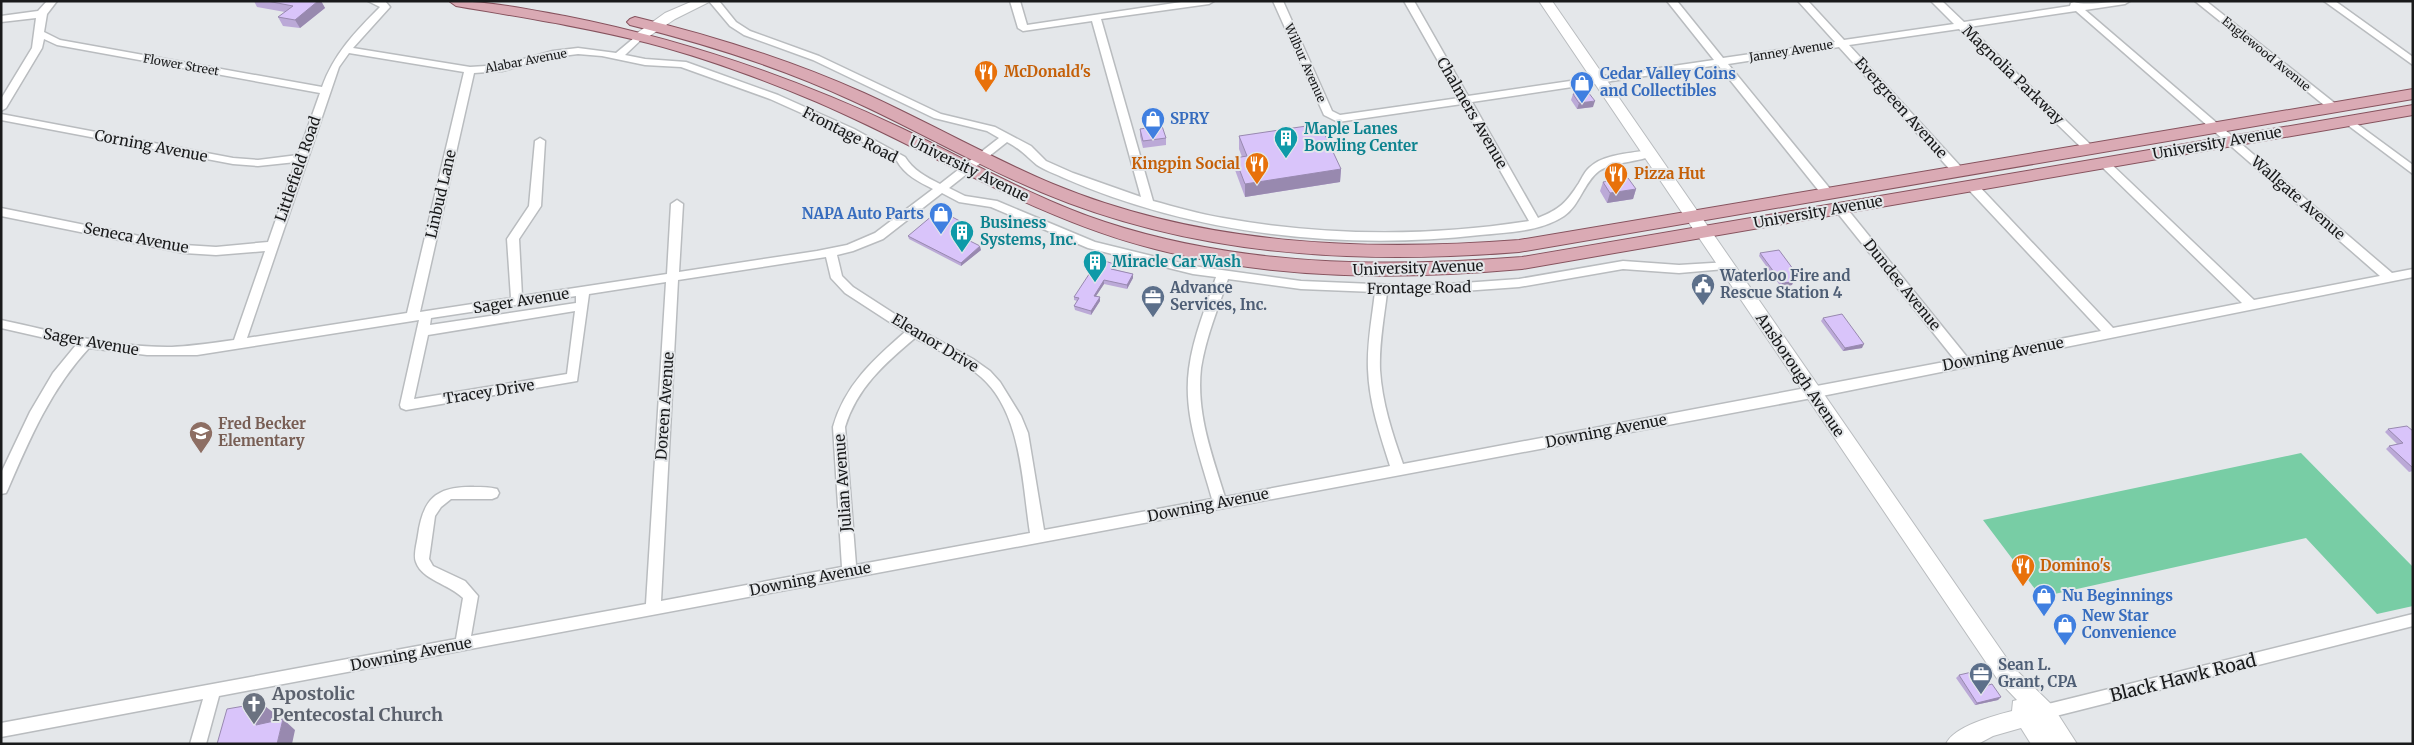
<svg xmlns="http://www.w3.org/2000/svg" width="2414" height="745" font-family="Merriweather,serif">
	<style>
		.green { fill: #78cda5 }
		.lines { fill: none; stroke-linecap: round; stroke-linejoin: round }
		.street-casing { stroke: #b9bcbf; stroke-width: 3 }
		.secondary-casing { stroke: #b9bcbf; stroke-width: 2 }
		.primary-casing { stroke: #86535e; stroke-width: 2 }
		.street { fill: #fff; fill-rule: evenodd }
		.secondary { fill: #fff; fill-rule: evenodd }
		.primary { fill: #daaab4; fill-rule: evenodd }
		.wall { fill: #bba9d7 }
		.shaded-wall { fill: #9889af }
		.building { fill: #d9c4fa; stroke: #9889af }
		.labels { text-anchor: middle; stroke-width: 4; stroke-linejoin: round; paint-order: stroke }
		.far-street-label { font-size: 12px; fill: #191a1b; stroke: #e4e7ea }
		.food-label { font-size: 15px; font-weight: bold; fill: #c56008; stroke: #e4e7ea; text-anchor: start }
		.shop-label { font-size: 15px; font-weight: bold; fill: #366cbe; stroke: #e4e7ea; text-anchor: start }
		.street-label { font-size: 15px; fill: #191a1b; stroke: #e4e7ea }
		.culture-label { font-size: 15px; font-weight: bold; fill: #0d838f; stroke: #e4e7ea; text-anchor: start }
		.service-label { font-size: 15px; font-weight: bold; fill: #4e5e75; stroke: #e4e7ea; text-anchor: start }
		.education-label { font-size: 15px; font-weight: bold; fill: #785e54; stroke: #e4e7ea; text-anchor: start }
		.near-street-label { font-size: 18px; fill: #191a1b; stroke: #e4e7ea }
		.near-worship-label { font-size: 18px; font-weight: bold; fill: #5b616d; stroke: #e4e7ea; text-anchor: start }
	</style>
	<rect width="100%" height="100%" fill="#e4e7ea"/>
	<!-- green -->
	<path class="green" d="M2301 453 2413 567V606L2377 614 2306 538 2041 597 1983 520Z"/>
	<g class="lines">
		<!-- street casing -->
		<g class="street-casing">
			<path id="street" d="M47 1H57L47 14 44 32 60 40 322 87C334 54 355 32 380 7L368 1H385L390 7 353 48 470 67 502 65 553 51 578 48 616 53 640 33 645 36 625 55 645 59 686 62 778 95 854 129 905 157C913 170 926 177 940 184L999 138 987 131 934 118 813 60 744 35 730 26 709 1H719L736 22 750 31 819 56 941 114 995 127 1031 146 1046 161 1073 173 1141 197 1092 21 1023 31 1018 28 1010 1H1020L1027 25 1188 1H1214L1209 4 1101 19 1153 201C1176 207 1199 214 1223 218 1323 236 1428 237 1529 221L1462 104 1338 122 1324 115 1273 1H1283L1332 111 1340 115 1459 98 1404 1H1414L1468 96 1714 60 1667 1H1677L1723 58 1835 42 1798 1H1808L1844 40 1954 24 1931 1H1942L1964 22 2070 6 2071 3 2074 2C2086 6 2114 1 2130 1L2125 4 2085 10 2392 273 2413 269V277L1812 398 219 696 206 744H190L203 699 1 737V723L456 639 463 598C449 584 422 580 416 562 413 555 417 543 418 535 423 499 436 486 474 487 482 487 489 487 497 489L499 493 497 497 492 499H451L441 507 435 516 429 559 433 566 465 581 478 596 471 636 646 604 666 282 589 294 577 381 406 410 401 408 400 405 419 320 197 355H147L89 348C51 389 30 438 8 489L6 493 1 494V473L30 412 53 373 76 345 1 328V320C57 332 114 348 172 347 193 346 213 343 234 340L265 251 216 255 184 253 1 216V208L184 245 216 247 268 242 296 162 258 166 233 164 1 120V114L233 158 258 160 298 155 320 93 57 45 44 39 42 48 6 108 1 111V99L32 48 36 18 1 22V16L38 11ZM2076 11 2380 276 2254 300 2108 161H2100L2099 163 2100 165 2242 303 2113 328 1976 183H1968L1967 186 1968 189 2101 331 1967 357 1844 205H1836L1834 208 1836 211 1955 360 1403 464C1392 433 1382 402 1380 370 1379 344 1384 318 1387 293L1421 294 1519 287 1623 269 1679 273 1725 269 1731 265 1729 262 1679 265 1623 261 1519 279 1421 286 1301 281 1193 266 1095 242 997 201 965 196 949 188 1007 142C1022 150 1025 155 1037 165 1044 170 1056 174 1064 178 1192 234 1342 251 1480 235 1508 232 1540 232 1564 216 1580 205 1584 182 1599 171 1613 161 1647 162 1655 153L1650 150C1632 153 1604 154 1590 167 1585 171 1582 178 1579 183 1566 203 1560 209 1538 218L1472 102 1718 65 1823 196 1827 197 1833 193 1831 190 1728 64 1839 47 1954 174 1958 175 1963 171 1962 168 1849 45 1959 29 2085 151H2093V147L1969 27ZM349 53 464 72 407 313 247 338 339 67ZM578 54 602 56 645 65 681 67 770 99 846 133 897 161C905 175 919 182 933 189L875 233 847 245 817 251 679 272 683 204 677 200 671 204 667 274 522 296 519 239 541 206 545 141 540 138 535 141 529 206 507 239 511 298 420 312 474 73 502 71 554 57ZM942 193 959 202 991 207 1088 248 1193 274 1216 277C1206 307 1193 337 1189 369 1183 414 1200 456 1212 499L1044 530 1028 433 1021 416 1000 382 990 371 973 359 918 329 853 287 842 276 837 255 853 251 883 239ZM826 257 831 278 845 293 905 332C873 360 845 385 833 427L842 567 661 601 678 280ZM1228 279 1301 289 1375 292C1372 318 1367 343 1368 369 1369 403 1380 434 1390 466L1225 497C1212 455 1196 413 1201 368 1206 337 1218 308 1228 279ZM576 296V303L430 325 431 318ZM575 311 567 374 414 399 428 335ZM915 338C937 350 963 361 981 377 1022 413 1022 483 1030 533L856 565 845 427C857 388 884 364 915 338Z
				M2195 1H2206L2337 105V109H2329Z
				M2324 1H2335L2413 57V65Z
				M2349 118 2413 165V174L2345 123V119Z
				M2413 614V626L2044 719 2039 717 2036 712 2039 707 2044 705Z"/>
		</g>
		<!-- secondary casing -->
		<g class="secondary-casing">
			<path id="secondary" d="M693 1H711L675 19 645 39H635L633 36 665 13Z
				M1539 1H1552L2012 666 2052 705 2077 744H2031L2021 728 1993 736 1978 744H1946C1954 726 1993 716 2012 711L2013 701 2017 700 1998 680Z"/>
		</g>
		<!-- primary casing -->
		<g class="primary-casing">
			<path id="primary" d="M449 1C489 1 526 9 565 16 682 39 793 77 901 128 968 160 1033 198 1105 222 1240 266 1381 268 1522 257L2413 105V115L1522 269C1399 280 1276 280 1155 249 1035 219 931 151 817 102 762 79 706 58 648 43 585 27 520 17 456 6Z
				M635 17C714 36 790 60 864 93 928 122 989 157 1053 184 1200 245 1362 252 1519 240L2413 89V99L1519 252C1356 265 1193 256 1041 192 976 165 915 129 851 100 780 67 706 44 630 25L627 22 630 19Z"/>
		</g>
		<!-- street -->
		<use href="#street" class="street"/>
		<!-- secondary -->
		<use href="#secondary" class="secondary"/>
		<!-- primary -->
		<use href="#primary" class="primary"/>
	</g>
	<!-- wall -->
	<path class="wall" d="M254 1H321L325 8 300 28 283 26 278 17 285 12 257 7Z
		M1573 94 1593 107 1577 109 1571 100Z
		M1140 129 1166 138V145L1143 148 1140 136Z
		M1239 136 1341 169 1340 182 1245 197 1235 170V158L1242 157 1239 149Z
		M1603 182 1636 189 1633 199 1607 203 1600 191Z
		M974 231 965 239 981 250 961 266 909 239 908 236Z
		M1760 253 1799 277 1798 280 1793 281V282L1792 285 1781 287 1759 256Z
		M1114 264V267L1113 269 1133 274V278L1127 289 1104 284 1096 296 1100 297V301L1091 315 1075 310 1074 306 1077 301 1074 300V297Z
		M1823 318 1862 348 1843 351 1821 321Z
		M2388 429 2413 431V471L2409 472 2386 449 2389 446 2397 444 2385 432Z
		M1959 675 1982 687 1998 700 1975 705 1956 678Z"/>
	<!-- shaded-wall -->
	<path class="shaded-wall" d="M318 1H321L325 8 300 28 295 20Z
		M1595 101 1593 107 1577 109 1579 103Z
		M1341 169 1340 182 1245 197V184Z
		M1636 189 1633 199 1607 203 1610 193Z
		M973 228 974 231 963 240 962 237Z
		M980 246 981 250 961 266V263Z
		M1133 274V278L1127 289V285Z
		M1799 277 1798 280 1789 281 1791 278Z
		M1104 280V284L1094 299V296Z
		M1793 282 1792 285 1781 287 1782 283Z
		M1100 297V301L1091 315V311Z
		M1864 344 1862 348 1843 351 1845 348Z
		M2001 697 1998 700 1975 705 1977 703Z
		M261 703 274 713 268 735 256 725Z
		M283 719 295 730 292 744H277Z"/>
	<!-- building -->
	<path class="building" d="M267 1H318L295 20 278 17 293 6Z
		M1588 92 1595 101 1579 103 1573 94Z
		M1320 124 1341 169 1245 184 1235 158 1247 156 1239 136Z
		M1162 126 1166 138 1143 141 1140 129Z
		M1628 178 1636 189 1610 193 1603 182Z
		M939 210 973 228 962 237 980 246 961 263 908 236Z
		M1779 250 1799 277 1791 278 1793 282 1782 283 1760 253Z
		M1099 259 1114 264 1111 269 1133 274 1127 285 1104 280 1094 296 1100 297 1091 311 1074 306 1079 298 1074 297Z
		M1842 314 1864 344 1845 348 1823 318Z
		M2407 426 2413 431V468L2389 446 2403 443 2388 429Z
		M1972 672 1982 687 1992 684 2001 697 1977 703 1959 675Z
		M261 703 256 725 283 719 277 744H217L227 709Z"/>
	<!-- icons -->
	<defs>
		<g id="restaurant-pin" transform="scale(1.25)"><path d="M0 17L-7.5 6A9.5 9.5 0 1 1 7.5 6Z" fill="#e8710a" stroke="#e4e7ea"/><path d="M-5-6h1v4h1v-4h1v4h1v-4h1v5L-1.5 .5V6h-2V.5L-5-1ZM5-6V6H3V1.5H1.5Q1.5-4 5-6Z" fill="#fff"/></g>
		<g id="shop-pin" transform="scale(1.25)"><path d="M0 17L-7.5 6A9.5 9.5 0 1 1 7.5 6Z" fill="#3f7fe0" stroke="#e4e7ea"/><path d="M-5-2.5h2.3a2.7 3.5 0 0 1 5.4 0H5L5.5 6h-11ZM-1.5-2.5h3a1.5 2.3 0 0 0-3 0Z" fill="#fff"/></g>
		<g id="building-pin" transform="scale(1.25)"><path d="M0 17L-7.5 6A9.5 9.5 0 1 1 7.5 6Z" fill="#0f9aa8" stroke="#e4e7ea"/><path d="M-4-6H4V6H1V3H-1V6H-4ZM-2.5-4.3h1.7v1.8h-1.7ZM.8-4.3h1.7v1.8H.8ZM-2.5-1h1.7V.8h-1.7ZM.8-1h1.7V.8H.8Z" fill="#fff"/></g>
		<g id="civic-pin" transform="scale(1.25)"><path d="M0 17L-7.5 6A9.5 9.5 0 1 1 7.5 6Z" fill="#5c6f8a" stroke="#e4e7ea"/><path d="M-.6-6.5H3V-4.5H.6V-3L4-1V1h2V6H-6V1h2V-1L-.6-3ZM-1.2 2.5V6h2.4V2.5Z" fill="#fff"/></g>
		<g id="office-pin" transform="scale(1.25)"><path d="M0 17L-7.5 6A9.5 9.5 0 1 1 7.5 6Z" fill="#5c6f8a" stroke="#e4e7ea"/><path d="M-6-3h4V-5.5h4V-3h4V5H-6ZM-1-4.5V-3h2v-1.5ZM-6 0V1H6V0Z" fill="#fff"/></g>
		<g id="school-pin" transform="scale(1.25)"><path d="M0 17L-7.5 6A9.5 9.5 0 1 1 7.5 6Z" fill="#8d6e63" stroke="#e4e7ea"/><path d="M0-5L7-2L0 1L-7-2ZM-4 1L0 2.5L4 1V4Q0 6-4 4Z" fill="#fff"/></g>
		<g id="church-pin" transform="scale(1.25)"><path d="M0 17L-7.5 6A9.5 9.5 0 1 1 7.5 6Z" fill="#6b7280" stroke="#e4e7ea"/><path d="M-1.2-6h2.4v3.5h3.3v2.4h-3.3V6h-2.4V-.1h-3.3v-2.4h3.3Z" fill="#fff"/></g>
	</defs>
	<g fill-rule="evenodd">
		<use href="#restaurant-pin" x="986" y="72"/>
		<use href="#shop-pin" x="1582" y="83"/>
		<use href="#shop-pin" x="1153" y="119"/>
		<use href="#building-pin" x="1286" y="138"/>
		<use href="#restaurant-pin" x="1257" y="164"/>
		<use href="#restaurant-pin" x="1616" y="174"/>
		<use href="#shop-pin" x="941" y="214"/>
		<use href="#building-pin" x="962" y="232"/>
		<use href="#building-pin" x="1095" y="262"/>
		<use href="#civic-pin" x="1703" y="285"/>
		<use href="#office-pin" x="1153" y="297"/>
		<use href="#school-pin" x="201" y="433"/>
		<use href="#restaurant-pin" x="2023" y="566"/>
		<use href="#shop-pin" x="2044" y="596"/>
		<use href="#shop-pin" x="2065" y="625"/>
		<use href="#office-pin" x="1981" y="674"/>
		<use href="#church-pin" x="254" y="704"/>
	</g>
	<g class="labels">
		<!-- far-street labels -->
		<g class="far-street-label">
			<text transform="translate(1791 51) rotate(-9)" y="4">Janney Avenue</text>
			<text transform="translate(2266 54) rotate(39)" y="4">Englewood Avenue</text>
			<text transform="translate(526 61) rotate(-11)" y="4">Alabar Avenue</text>
			<text transform="translate(1305 63) rotate(66)" y="4">Wilbur Avenue</text>
			<text transform="translate(181 65) rotate(10)" y="4">Flower Street</text>
		</g>
		<!-- food labels -->
		<g class="food-label">
			<text x="1004" y="77">McDonald's</text>
			<text x="1240" y="169" text-anchor="end">Kingpin Social</text>
			<text x="1634" y="179">Pizza Hut</text>
			<text x="2040" y="571">Domino's</text>
		</g>
		<!-- shop labels -->
		<g class="shop-label">
			<text x="1600" y="79">Cedar Valley Coins<tspan x="1600" dy="17">and Collectibles</tspan></text>
			<text x="1170" y="124">SPRY</text>
			<text x="924" y="219" text-anchor="end">NAPA Auto Parts</text>
			<text x="2062" y="601">Nu Beginnings</text>
			<text x="2082" y="621">New Star<tspan x="2082" dy="17">Convenience</tspan></text>
		</g>
		<!-- street labels -->
		<g class="street-label">
			<text transform="translate(2013 75) rotate(44)" y="5">Magnolia Parkway</text>
			<text transform="translate(1901 108) rotate(48)" y="5">Evergreen Avenue</text>
			<text transform="translate(1472 113) rotate(60)" y="5">Chalmers Avenue</text>
			<text transform="translate(850 135) rotate(27)" y="5">Frontage Road</text>
			<text transform="translate(2217 143) rotate(-10)" y="5">University Avenue</text>
			<text transform="translate(151 146) rotate(11)" y="5">Corning Avenue</text>
			<text transform="translate(298 169) rotate(-71)" y="5">Littlefield Road</text>
			<text transform="translate(969 169) rotate(26)" y="5">University Avenue</text>
			<text transform="translate(441 194) rotate(-77)" y="5">Linbud Lane</text>
			<text transform="translate(2298 198) rotate(41)" y="5">Wallgate Avenue</text>
			<text transform="translate(1818 212) rotate(-10)" y="5">University Avenue</text>
			<text transform="translate(136 238) rotate(11)" y="5">Seneca Avenue</text>
			<text transform="translate(1418 268) rotate(-2)" y="5">University Avenue</text>
			<text transform="translate(1902 285) rotate(51)" y="5">Dundee Avenue</text>
			<text transform="translate(1419 288) rotate(-1)" y="5">Frontage Road</text>
			<text transform="translate(521 301) rotate(-9)" y="5">Sager Avenue</text>
			<text transform="translate(91 342) rotate(10)" y="5">Sager Avenue</text>
			<text transform="translate(935 343) rotate(31)" y="5">Eleanor Drive</text>
			<text transform="translate(2003 354) rotate(-11)" y="5">Downing Avenue</text>
			<text transform="translate(1800 375) rotate(56)" y="5">Ansborough Avenue</text>
			<text transform="translate(489 392) rotate(-9)" y="5">Tracey Drive</text>
			<text transform="translate(665 406) rotate(-86)" y="5">Doreen Avenue</text>
			<text transform="translate(1606 431) rotate(-11)" y="5">Downing Avenue</text>
			<text transform="translate(843 483) rotate(-94)" y="5">Julian Avenue</text>
			<text transform="translate(1208 505) rotate(-11)" y="5">Downing Avenue</text>
			<text transform="translate(810 579) rotate(-11)" y="5">Downing Avenue</text>
			<text transform="translate(411 654) rotate(-11)" y="5">Downing Avenue</text>
		</g>
		<!-- culture labels -->
		<g class="culture-label">
			<text x="1304" y="134">Maple Lanes<tspan x="1304" dy="17">Bowling Center</tspan></text>
			<text x="980" y="228">Business<tspan x="980" dy="17">Systems, Inc.</tspan></text>
			<text x="1112" y="267">Miracle Car Wash</text>
		</g>
		<!-- service labels -->
		<g class="service-label">
			<text x="1720" y="281">Waterloo Fire and<tspan x="1720" dy="17">Rescue Station 4</tspan></text>
			<text x="1170" y="293">Advance<tspan x="1170" dy="17">Services, Inc.</tspan></text>
			<text x="1998" y="670">Sean L.<tspan x="1998" dy="17">Grant, CPA</tspan></text>
		</g>
		<!-- education labels -->
		<g class="education-label">
			<text x="218" y="429">Fred Becker<tspan x="218" dy="17">Elementary</tspan></text>
		</g>
		<!-- near-street labels -->
		<g class="near-street-label">
			<text transform="translate(2183 678) rotate(-14)" y="6">Black Hawk Road</text>
		</g>
		<!-- near-worship labels -->
		<g class="near-worship-label">
			<text x="272" y="700">Apostolic<tspan x="272" dy="21">Pentecostal Church</tspan></text>
		</g>
	</g>
	<!-- border -->
	<rect width="2414" height="745" fill="none" stroke="#191a1b" stroke-width="5"/>
</svg>
